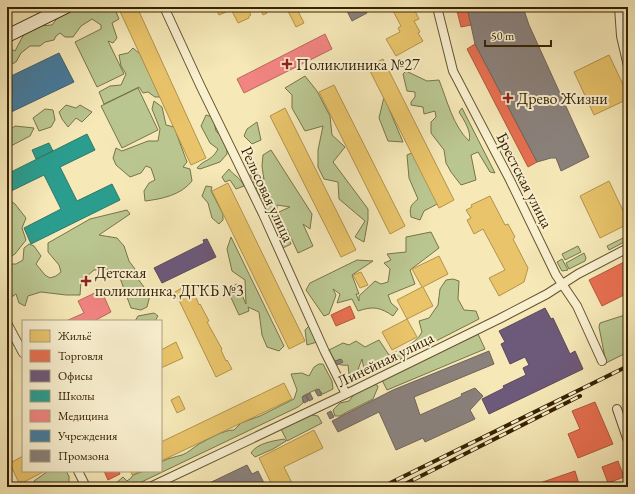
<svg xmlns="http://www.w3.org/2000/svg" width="635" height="494" font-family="'EB Garamond',serif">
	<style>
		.green { fill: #bac690; stroke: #787449; fill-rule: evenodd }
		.homes { fill: #e9c46a; stroke: #b3934b }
		.shops { fill: #e76f51; stroke: #b25839 }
		.offices { fill: #6d597a; stroke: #5c4856 }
		.schools { fill: #2a9d8f; stroke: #2e7865 }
		.health { fill: #f28482; stroke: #ba675c }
		.public { fill: #457b9d; stroke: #40606e }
		.industry { fill: #8a817c; stroke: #716457 }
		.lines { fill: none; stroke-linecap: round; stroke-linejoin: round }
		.street-casing { stroke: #66542f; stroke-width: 10 }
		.secondary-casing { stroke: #362202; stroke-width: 14 }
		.street { stroke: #f9f0d0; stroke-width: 8 }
		.secondary { stroke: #f9f0d0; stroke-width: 12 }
		.rail-casing { stroke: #362202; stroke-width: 4 }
		.rail { stroke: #f9f0d0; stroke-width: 2.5; stroke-dasharray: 8; stroke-linecap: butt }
		.poi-dot { fill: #8f2418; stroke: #f9f0d0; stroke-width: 1.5 }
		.labels { text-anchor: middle; stroke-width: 4; stroke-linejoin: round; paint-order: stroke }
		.poi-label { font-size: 16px; fill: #362202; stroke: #f9f0d0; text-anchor: start }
		.street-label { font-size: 16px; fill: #362202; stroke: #f9f0d0 }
	</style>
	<rect width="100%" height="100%" fill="#f6e8b7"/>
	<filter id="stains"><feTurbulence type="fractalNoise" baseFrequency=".005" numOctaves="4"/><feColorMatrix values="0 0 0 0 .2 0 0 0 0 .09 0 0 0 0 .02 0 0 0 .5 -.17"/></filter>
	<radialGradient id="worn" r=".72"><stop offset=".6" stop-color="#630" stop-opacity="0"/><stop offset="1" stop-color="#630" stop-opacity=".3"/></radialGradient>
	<!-- green -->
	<path class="green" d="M70 7H81L85 9 87 7H114L119 19 112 23 117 38 113 43 108 41 124 74 97 87 75 42 101 29V25L92 19 81 26 73 37H65L60 33 56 36 54 40 45 42 40 46H30L21 53 16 62 10 65 7 62V49L9 48 15 51C28 27 24 27 52 25L62 12Z
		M133 48 140 54 160 97H155L148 92 143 93 139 87 104 104 99 92 110 86 121 85 126 74 121 66 119 55 128 53Z
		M406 71 427 81 439 80C447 100 453 126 469 141 472 132 464 120 459 112L462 108 495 173 490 172 478 152 471 155 476 180 461 185 451 172 446 163 444 150 431 133V122L436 117 435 111 424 114 423 107 411 105V102L415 97V92L407 91 403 74Z
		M305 76 317 91 330 116 332 135 345 147 333 162 368 209V220L364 242 355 237 365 221 339 199 338 182 324 179 318 167V150L323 126 305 131 292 108V95L285 88Z
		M138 88 158 130 122 148 101 106Z
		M384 97 403 142 388 141 379 118Z
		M154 101 162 107 166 125 174 127 187 162 183 167 190 169 192 181C181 195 162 199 145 201L144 191 149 183 155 180 151 168 146 166 141 173 130 177 116 165 113 158 116 148 122 151 148 141H158L160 129 152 109Z
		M66 105 76 108 80 105 92 112 82 122 76 118 68 127 62 119 59 112Z
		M45 109 53 110 55 120 51 127 39 131 33 118Z
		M206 115 213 117 216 131 221 136 227 146V154L220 162 200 169 197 168C204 159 211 162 218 149L210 143 201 126Z
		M257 122 261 140 252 144 244 136 247 129Z
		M15 126 34 128 30 136 7 148V132Z
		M271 150 312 214 310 229 303 224 313 246 298 253 287 229V235L291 244 283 248 250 174 254 168 264 180 262 166 263 155ZM277 205 290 207 279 212 282 219 277 214Z
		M412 153 439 203 424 211 420 220 411 217C409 207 411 205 418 199L409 178 407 155Z
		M229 169C234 176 240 177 244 186L236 189 230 180 225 182 222 177Z
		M206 186 212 187 211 191 223 214V220L219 224 212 218 208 203 202 196Z
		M7 198 15 204 26 218 22 228 26 240 15 254 7 259Z
		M127 210 130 214 99 235 117 238 124 246 129 261 135 269V275L150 295 147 307 141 310 131 308 120 278 107 269 94 270 81 281 80 295H66L41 292 28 296 25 306 19 303 16 294 7 300V264H16L23 260 24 248 29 244 34 246 41 256 36 264 45 275 50 278 56 276 61 272 59 265 48 252V243L90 219Z
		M431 232 439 248 410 270 415 284 388 295 391 303 398 309 393 316C380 307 373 306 358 311L352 299 337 303 340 294 333 289 336 295 329 314 324 316 306 290 310 283 357 260 373 261 352 275 359 294H356L359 301V296L375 281 381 284 388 282 390 269 384 263 391 260 387 254 406 252V237Z
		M627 236 628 240 609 250 607 246Z
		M231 237 284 346 279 351 267 347 262 335 259 312 248 307 249 311 239 315 227 289 237 284 246 304 245 280 232 271 227 249Z
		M578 246 581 252 565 260 562 254Z
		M584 253 586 258 585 261 569 269 566 263Z
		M562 259 568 270 562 271 557 262Z
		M453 279 459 281 458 299 464 310 476 311 479 319 391 364 371 371 364 369 362 359 357 372 349 374 348 365C336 367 334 359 329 350L343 343 349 345 356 341 365 347 379 340 389 355C401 349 416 344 422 332L419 321 429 318 438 305 440 289 446 280Z
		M154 313 158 316 155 321H135L138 316Z
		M628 314V352L606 363 599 327 600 323Z
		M309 326 317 342 307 345 305 330Z
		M478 334 485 349 387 390 382 380Z
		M319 364H323L332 381 333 389 323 394 317 389 303 396V403L298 407 131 487H114L115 484 123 477 127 481 131 478 133 475 144 471H161V462C168 458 175 457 182 455 188 453 194 447 199 444 209 439 223 430 234 430L241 423 260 416 294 399 297 390 291 374 302 373 309 376 314 367Z
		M371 384 377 385 378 387 373 399 347 412 340 416H335L333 410 340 403 349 401 355 393Z
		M312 415 318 416 322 423 287 441 281 429Z
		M284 439 286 441 273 449 255 457 251 453C257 443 273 441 284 439Z
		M48 471H66L69 476V483L63 487H34V481Z"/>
	<!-- homes -->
	<path class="homes" d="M118 7H137L206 158 191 165Z
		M215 7H223L226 12 219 15Z
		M230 7H247L251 15 249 16V18L238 23Z
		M256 7H270L266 9 267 13 263 15 260 8 258 10Z
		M273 7H286L275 12Z
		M286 7H296L304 23 296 27Z
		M391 7H413L419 19 414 21 420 32 418 33 423 41 396 56 386 39 400 32 398 28 401 26Z
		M609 55 628 95V99L594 115 574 72Z
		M383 59 454 200 439 208 368 67Z
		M334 85 405 226 390 234 319 92Z
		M285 108 356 250 341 257 270 116Z
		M609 181 628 221V224L600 238 580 196Z
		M228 183 305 341 289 349 212 191Z
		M490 196 505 225 508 224 515 237 513 239 528 268 524 282 499 296 489 278 505 270 483 229 474 234 467 220 471 218 466 210 472 207 471 205Z
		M439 256 448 274 423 287 433 306 407 319 417 337 392 350 382 332 407 319 397 300 422 287 412 269Z
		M361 272 368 285 360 288 353 275Z
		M190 283 199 305 200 304 209 321 207 322 222 349 221 350 226 361 227 360 232 369 216 377 175 292Z
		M176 342 183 358 161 368V350Z
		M284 383 292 399 161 461V442Z
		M179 396 185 409 177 413 171 400Z
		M314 430 323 448 284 467 294 487H273L259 458Z
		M23 456V471H45L22 483 21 481 19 483 10 464 12 463V462Z
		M131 471H141L132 475Z
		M19 483 22 487H10Z"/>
	<!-- shops -->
	<path class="shops" d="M456 7H467L471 25 461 27Z
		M475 44 537 162 528 167 467 49Z
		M628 260V293L602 306 589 280Z
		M350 306 355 318 336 326 331 315Z
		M595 402 613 444 578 458 568 434 580 429 572 411Z
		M618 461 624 477 608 483 602 467Z
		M104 471H119L120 474 108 480Z
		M575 471 580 487H528Z"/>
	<!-- offices -->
	<path class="offices" d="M207 239 216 257 162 283 154 268 204 243 203 240Z
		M545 308 551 319 553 318 570 354 575 351 583 369 489 414 482 399 504 388 503 386 526 375 523 368 529 365 525 357 510 364 501 344 505 342 499 331Z
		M7 371 12 382 7 385Z"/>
	<!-- schools -->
	<path class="schools" d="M87 134 95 150 60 167 77 201 112 184 120 200 31 244 24 228 61 209 44 175 7 193V174Z
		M49 143 53 151 36 159 32 150Z"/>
	<!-- health -->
	<path class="health" d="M325 34 332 49 244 93 237 79Z
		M101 290 111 312 94 321H66L84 313 78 301Z"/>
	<!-- public -->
	<path class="public" d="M59 53 74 82 7 114V78Z"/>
	<!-- industry -->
	<path class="industry" d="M345 7H364L367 13 352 21Z
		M467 7H523L529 25 589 157 561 171 556 158H551L537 162 475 44Z
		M489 351 494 364 414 397 420 415 462 396 461 394 475 388 483 396 470 410 475 419 425 442 423 438 396 450 379 412 338 432 332 421 393 390Z
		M341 359 343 362 337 365 335 361Z
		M362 368 364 374 360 375 358 370Z
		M352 375 354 378 348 381 346 377Z
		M319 389 322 395 318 396 315 391Z
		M310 393 313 399 309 401 306 395Z
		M306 395 308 401 304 403 302 397Z
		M331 411 334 417 330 419 327 413Z
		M247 465 252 474 258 471 265 485 262 487H201Z
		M199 483 200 487H190Z"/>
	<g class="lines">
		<!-- street casing -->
		<g class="street-casing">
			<path id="street" d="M164 7 200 85 263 214 325 352 346 394
				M437 7 453 71 510 180 556 275 577 306 602 361
				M619 7 621 36 628 66
				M7 323 23 353
				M617 409 628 441
				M78 471 86 487
				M150 487 346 394 499 319 547 294 578 274 628 248"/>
		</g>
		<!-- secondary casing -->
		<g class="secondary-casing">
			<path id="secondary" d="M7 36 66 7"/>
		</g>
		<!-- street -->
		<use href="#street" class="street"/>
		<!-- secondary -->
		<use href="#secondary" class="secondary"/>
		<!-- rail casing -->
		<g class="rail-casing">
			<path id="rail" d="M382 487 628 366
				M399 487 580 396"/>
		</g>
		<!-- rail -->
		<use href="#rail" class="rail"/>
	</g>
	<!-- markers -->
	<g class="poi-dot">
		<path d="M285 58h4v4h4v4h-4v4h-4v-4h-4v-4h4z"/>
		<path d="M506 92h4v4h4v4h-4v4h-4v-4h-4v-4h4z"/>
		<path d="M84 275h4v4h4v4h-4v4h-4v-4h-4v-4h4z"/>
	</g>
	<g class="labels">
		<!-- poi labels -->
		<g class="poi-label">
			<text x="296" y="70">Поликлиника №27</text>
			<text x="517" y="104">Древо Жизни</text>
			<text x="95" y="278">Детская<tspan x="95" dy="18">поликлинка, ДГКБ №3</tspan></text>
		</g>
		<!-- street labels -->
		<g class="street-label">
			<text transform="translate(525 180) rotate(63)" y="6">Брестская улица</text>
			<text transform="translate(268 194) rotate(65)" y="6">Рельсовая улица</text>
			<text transform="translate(385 359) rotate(-26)" y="6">Линейная улица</text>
		</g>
	</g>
	<!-- margin -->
	<rect width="635" height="494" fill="none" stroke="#f6e8b7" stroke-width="24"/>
	<rect x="8" y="8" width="619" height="478" fill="none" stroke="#362202" stroke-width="2"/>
	<rect x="12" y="12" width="611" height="470" fill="none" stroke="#362202"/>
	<!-- legend -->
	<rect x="22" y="320" width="140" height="152" fill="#f9f0d0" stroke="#ab9e7e"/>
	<rect x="30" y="330" width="20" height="12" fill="#e9c46a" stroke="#ab9e7e"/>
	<text x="58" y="340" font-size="12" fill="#362202">Жильё</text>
	<rect x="30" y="350" width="20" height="12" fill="#e76f51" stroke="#ab9e7e"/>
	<text x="58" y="360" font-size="12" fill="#362202">Торговля</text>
	<rect x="30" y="370" width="20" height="12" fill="#6d597a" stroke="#ab9e7e"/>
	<text x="58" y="380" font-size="12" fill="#362202">Офисы</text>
	<rect x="30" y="390" width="20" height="12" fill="#2a9d8f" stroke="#ab9e7e"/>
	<text x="58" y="400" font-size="12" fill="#362202">Школы</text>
	<rect x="30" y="410" width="20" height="12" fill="#f28482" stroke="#ab9e7e"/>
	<text x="58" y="420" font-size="12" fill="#362202">Медицина</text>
	<rect x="30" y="430" width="20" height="12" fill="#457b9d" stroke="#ab9e7e"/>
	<text x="58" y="440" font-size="12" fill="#362202">Учреждения</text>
	<rect x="30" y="450" width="20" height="12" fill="#8a817c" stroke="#ab9e7e"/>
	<text x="58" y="460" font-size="12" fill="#362202">Промзона</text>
	<!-- scale -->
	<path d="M485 40v6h66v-6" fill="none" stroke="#362202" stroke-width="2"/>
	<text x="491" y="40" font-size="12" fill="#362202" stroke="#f9f0d0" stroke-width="3" paint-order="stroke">50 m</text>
	<rect width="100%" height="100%" filter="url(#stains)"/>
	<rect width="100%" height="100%" fill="url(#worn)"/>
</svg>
